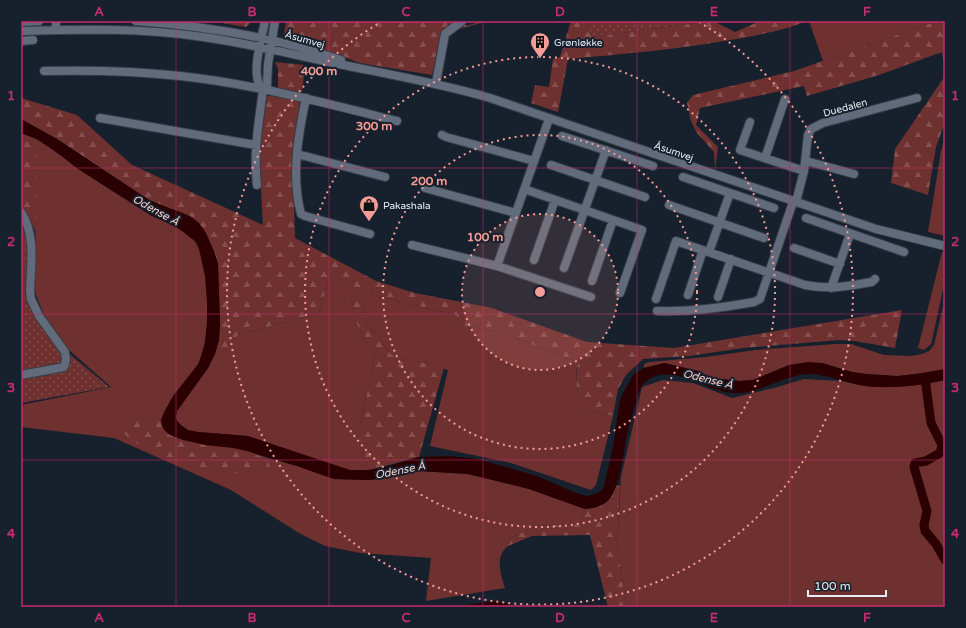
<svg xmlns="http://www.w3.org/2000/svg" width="966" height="628" font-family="'Varela Round',sans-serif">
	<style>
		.green { fill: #6f312f }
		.forest { fill: url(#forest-firs) }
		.garden { fill: url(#garden-dots) }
		.water { fill: #2a0002 }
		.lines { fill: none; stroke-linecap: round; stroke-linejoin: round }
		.river { stroke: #2a0002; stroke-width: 9 }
		.minor-casing { stroke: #363c47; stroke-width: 10 }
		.minor { stroke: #616b7b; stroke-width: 8 }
		.grid { fill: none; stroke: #c62d6b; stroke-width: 1; stroke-opacity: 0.55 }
		.ring { fill: none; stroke: #f59c96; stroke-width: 2; stroke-dasharray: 2 4 }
		.labels { text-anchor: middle; stroke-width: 4; stroke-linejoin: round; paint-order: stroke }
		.street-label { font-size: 10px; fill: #e7eef7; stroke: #17202d }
		.poi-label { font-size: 10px; fill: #e7eef7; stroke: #17202d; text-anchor: start }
		.water-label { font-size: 11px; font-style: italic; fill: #f9cfcb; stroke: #17202d }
		.centre { fill: #f59c96; stroke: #17202d; stroke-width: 2 }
		.ring-label { font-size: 12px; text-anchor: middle; font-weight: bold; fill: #f59c96; stroke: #17202d; stroke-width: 4; stroke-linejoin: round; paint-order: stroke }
		.neatline { fill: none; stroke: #c62d6b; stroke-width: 1.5 }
		.grid-label { font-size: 13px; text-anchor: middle; font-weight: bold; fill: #c62d6b }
	</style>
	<defs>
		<pattern id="forest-firs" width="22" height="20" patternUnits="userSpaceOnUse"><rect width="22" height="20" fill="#6f312f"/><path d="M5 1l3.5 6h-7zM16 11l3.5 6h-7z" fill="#844f4e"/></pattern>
		<pattern id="garden-dots" width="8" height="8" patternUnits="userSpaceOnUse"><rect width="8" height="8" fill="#6f312f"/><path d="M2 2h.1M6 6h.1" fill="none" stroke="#844f4e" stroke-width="1.8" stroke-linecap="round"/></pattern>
	</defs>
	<rect width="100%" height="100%" fill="#17202d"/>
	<!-- green -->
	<path class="green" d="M809 21H937L823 61Z
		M945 137V236L928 232 941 151Z
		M36 139C64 156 89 177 117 194 128 201 139 208 150 215 166 223 186 228 196 243 210 264 210 330 202 354 194 379 170 393 161 420L267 458 297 466 334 479 370 480 392 477 408 472 419 471 468 474 529 489 585 509 580 524 535 526 509 539 508 546C495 556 500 574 505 588L426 601 431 558 360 553 325 546 299 533 231 490 114 438 21 427V405L111 387 69 350 44 315 35 292Z
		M945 251V280L932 340 931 344 924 350 918 348 942 252Z
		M333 276 363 291 389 299 456 315 459 325 497 331 578 362C574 376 575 400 589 409 595 413 606 414 613 416L596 485 591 490 511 463 430 446 448 370 392 355 368 325 361 299H351C353 322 363 337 375 356L357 438 369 470 358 471 343 469 248 436 198 432 188 430 182 426 177 421 176 417 177 411 208 368 215 354H220L238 335 319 313 328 281Z
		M945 298V369L943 370 916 374 897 376 866 374 852 372 822 363 789 365 753 380 739 381 713 378 698 371 664 363 644 368V364L649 362 706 357 756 350 835 344H851L884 355 911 356 922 354 929 351 934 345Z
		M804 379 841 381 874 387 909 386 945 380V607H627L617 547 621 477 642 387 663 380 693 383 732 398 774 388Z"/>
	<!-- forest -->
	<path class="forest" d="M211 21H252L246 27Z
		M286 21H461L467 26 481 21H488L441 34 432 75 360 63 284 35Z
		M571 21H586L592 37 695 23 694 21H713L735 32 760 21H807C785 30 759 35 736 39 680 49 624 54 568 59L558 112 531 103 535 85 549 87 553 59 560 57Z
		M937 21H945V69L942 52 879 75 807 96 804 86 700 108 696 125 718 147 715 170 714 152 697 133 691 121 687 103 693 95 794 71Z
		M275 62 305 65 302 92 278 88V69Z
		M945 76V122L936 147 928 195 891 183 895 149Z
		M267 96H274L300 101 294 143 293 176 295 238 376 281 415 293 492 308 587 342 674 348 902 310 895 348 855 341 839 340 743 348 689 356 643 359 626 375 618 389 613 416C606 414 595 413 589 409 574 400 575 376 578 362L497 331 459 325 456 315 389 299 363 291 333 276 328 281 319 313 238 335 220 355 215 354 219 340 220 322 218 264 214 251 159 205 149 200 57 139 21 119V98L77 115 132 165 263 225 259 157Z
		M21 133 36 139V232L25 211 21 207Z
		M351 299H361L368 325 392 355 444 368 419 457 369 470 357 438 375 356C363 337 353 322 351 299Z
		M136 417 161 420C162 427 164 431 170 435L233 448 267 458 270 466 266 472C251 473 235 474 220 473 200 471 134 448 123 432L124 421Z
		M616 485 620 486 617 547 627 607H608L590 535 532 536 508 546 509 539 535 526 580 524 585 509C603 508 610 501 616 485Z"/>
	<!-- garden -->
	<path class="garden" d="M586 21H694L695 23 592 37Z
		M21 207 25 211 33 228V296L42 317 66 351 109 387 21 403Z"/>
	<!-- water -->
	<path class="water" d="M21 119 57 139 149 200 190 216 199 223 206 233 214 251 218 264 220 322 219 340 215 354 208 368 177 411 176 417 177 421 182 426 188 430 198 432 248 436 350 470H369L382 468 419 457 450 456 478 459 537 476 576 493 587 496 598 493 603 489 605 482 613 447 620 399 633 375 644 368 664 363 698 371 711 378 739 381 753 380 789 365 808 362 822 363 852 372 866 374 897 376 916 374 945 369V380C922 386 887 389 864 386 845 383 827 374 808 374 782 375 760 395 732 393 707 391 679 367 653 377 640 383 639 391 636 403 632 416 628 428 626 441 623 457 620 483 611 497 605 506 595 508 585 509L529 489 468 474 419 471 408 472 392 477 370 480 334 479 297 466 247 451 233 448 205 445 183 440 170 435 165 431 162 426 161 420 163 415 173 396 199 363 205 343 207 324V302L205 276 199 249 196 242 178 228 151 215 78 169 55 151 37 139 21 133Z
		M496 601 507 603V607H451Z"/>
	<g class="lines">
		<!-- river -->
		<path class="river" d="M925 378 931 423 942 445 940 453 926 461 915 463 914 467 927 511 924 525 925 531 936 544 945 560"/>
		<!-- minor casing -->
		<g class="minor-casing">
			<path id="minor" d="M56 21V30
				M136 21C206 26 275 37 341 60
				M21 22 39 21
				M21 31C82 29 142 28 203 37 247 43 290 54 334 63 386 74 439 83 490 98L876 229 945 246
				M21 41 33 40
				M44 71C90 70 135 71 180 76 254 84 325 103 397 121
				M436 83 445 34 462 21
				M263 90C249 77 262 38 265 21
				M306 98C298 135 291 177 301 214L305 216 370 234
				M100 118 256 145
				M750 122 740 150 804 171
				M442 135 446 137 534 161
				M562 136 653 166
				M297 154 385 177
				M765 158 785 99
				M806 161 854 174
				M551 165 645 197
				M683 177 774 208
				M257 185C253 153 259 121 263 90L267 85 268 64 275 21
				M425 188 516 213
				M524 189 642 230 620 293
				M796 202 804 171 808 135 811 129 823 123 917 98
				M669 205 764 238
				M21 212C36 235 31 264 30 291L31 299 39 316 65 352 66 360 64 367 21 375
				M806 218 904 252
				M412 245 497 266 591 297
				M794 248 840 264
				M709 252 730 193
				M534 260 555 200
				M497 266 549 119
				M564 268 606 150
				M592 281 613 220
				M831 288 850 234
				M688 295 703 250
				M718 297 731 259
				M656 299 676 241 805 285C831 290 847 286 872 282L875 279
				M657 311C690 312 722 308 754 302L760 299 793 202"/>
		</g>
		<!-- minor -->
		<use href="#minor" class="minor"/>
	</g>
	<!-- grid -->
	<path class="grid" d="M176 21V607M329 21V607M483 21V607M637 21V607M790 21V607M21 168H945M21 314H945M21 460H945"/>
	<!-- distance rings -->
	<circle cx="540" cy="292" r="78" fill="#f59c96" fill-opacity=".12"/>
	<g class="ring">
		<circle cx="540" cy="292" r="78"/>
		<circle cx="540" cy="292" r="157"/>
		<circle cx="540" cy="292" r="235"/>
		<path d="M699 22A313 313 0 1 1 381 22"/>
	</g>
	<!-- icons -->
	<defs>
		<g id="building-pin" transform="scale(1)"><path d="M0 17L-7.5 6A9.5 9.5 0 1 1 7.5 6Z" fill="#f59c96" stroke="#17202d"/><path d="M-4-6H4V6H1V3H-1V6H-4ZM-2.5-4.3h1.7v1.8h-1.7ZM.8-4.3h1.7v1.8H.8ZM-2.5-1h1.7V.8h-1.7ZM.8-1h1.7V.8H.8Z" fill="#111"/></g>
		<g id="shop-pin" transform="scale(1)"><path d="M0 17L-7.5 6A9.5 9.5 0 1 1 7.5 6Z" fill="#f59c96" stroke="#17202d"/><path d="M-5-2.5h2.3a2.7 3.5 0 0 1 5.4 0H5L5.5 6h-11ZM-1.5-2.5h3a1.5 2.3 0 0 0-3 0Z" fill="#111"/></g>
	</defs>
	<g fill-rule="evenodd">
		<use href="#building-pin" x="540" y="42"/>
		<use href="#shop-pin" x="369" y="205"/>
	</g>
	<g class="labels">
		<!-- street labels -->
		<g class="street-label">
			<text transform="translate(305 39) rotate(16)" y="4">Åsumvej</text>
			<text transform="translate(845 107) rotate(-15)" y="4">Duedalen</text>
			<text transform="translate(674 151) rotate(19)" y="4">Åsumvej</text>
		</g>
		<!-- poi labels -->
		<g class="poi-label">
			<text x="554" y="46">Grønløkke</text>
			<text x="383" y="209">Pakashala</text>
		</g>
		<!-- water labels -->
		<g class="water-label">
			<text transform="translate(156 210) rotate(29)" y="4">Odense Å</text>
			<text transform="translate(708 379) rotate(14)" y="4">Odense Å</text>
			<text transform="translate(400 470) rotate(-11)" y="4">Odense Å</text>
		</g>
	</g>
	<circle cx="540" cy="292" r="6" class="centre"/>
	<g class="ring-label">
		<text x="319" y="75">400 m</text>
		<text x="374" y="130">300 m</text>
		<text x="429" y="185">200 m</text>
		<text x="485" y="241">100 m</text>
	</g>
	<!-- border -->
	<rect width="966" height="628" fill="none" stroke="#17202d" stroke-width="44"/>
	<!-- scale -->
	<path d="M808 590v6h78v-6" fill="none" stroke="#e7eef7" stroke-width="2"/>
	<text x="814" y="590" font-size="12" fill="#e7eef7" stroke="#17202d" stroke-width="3" paint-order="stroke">100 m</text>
	<rect x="22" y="22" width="922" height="584" class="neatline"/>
	<g class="grid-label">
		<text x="99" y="16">A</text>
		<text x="252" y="16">B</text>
		<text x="406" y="16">C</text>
		<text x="560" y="16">D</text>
		<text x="714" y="16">E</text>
		<text x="867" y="16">F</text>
		<text x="11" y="100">1</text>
		<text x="955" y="100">1</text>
		<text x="11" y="246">2</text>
		<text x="955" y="246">2</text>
		<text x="11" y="392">3</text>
		<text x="955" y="392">3</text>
		<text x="11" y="538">4</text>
		<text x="955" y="538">4</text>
		<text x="99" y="622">A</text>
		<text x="252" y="622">B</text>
		<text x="406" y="622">C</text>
		<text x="560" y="622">D</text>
		<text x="714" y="622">E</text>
		<text x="867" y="622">F</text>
	</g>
</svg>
